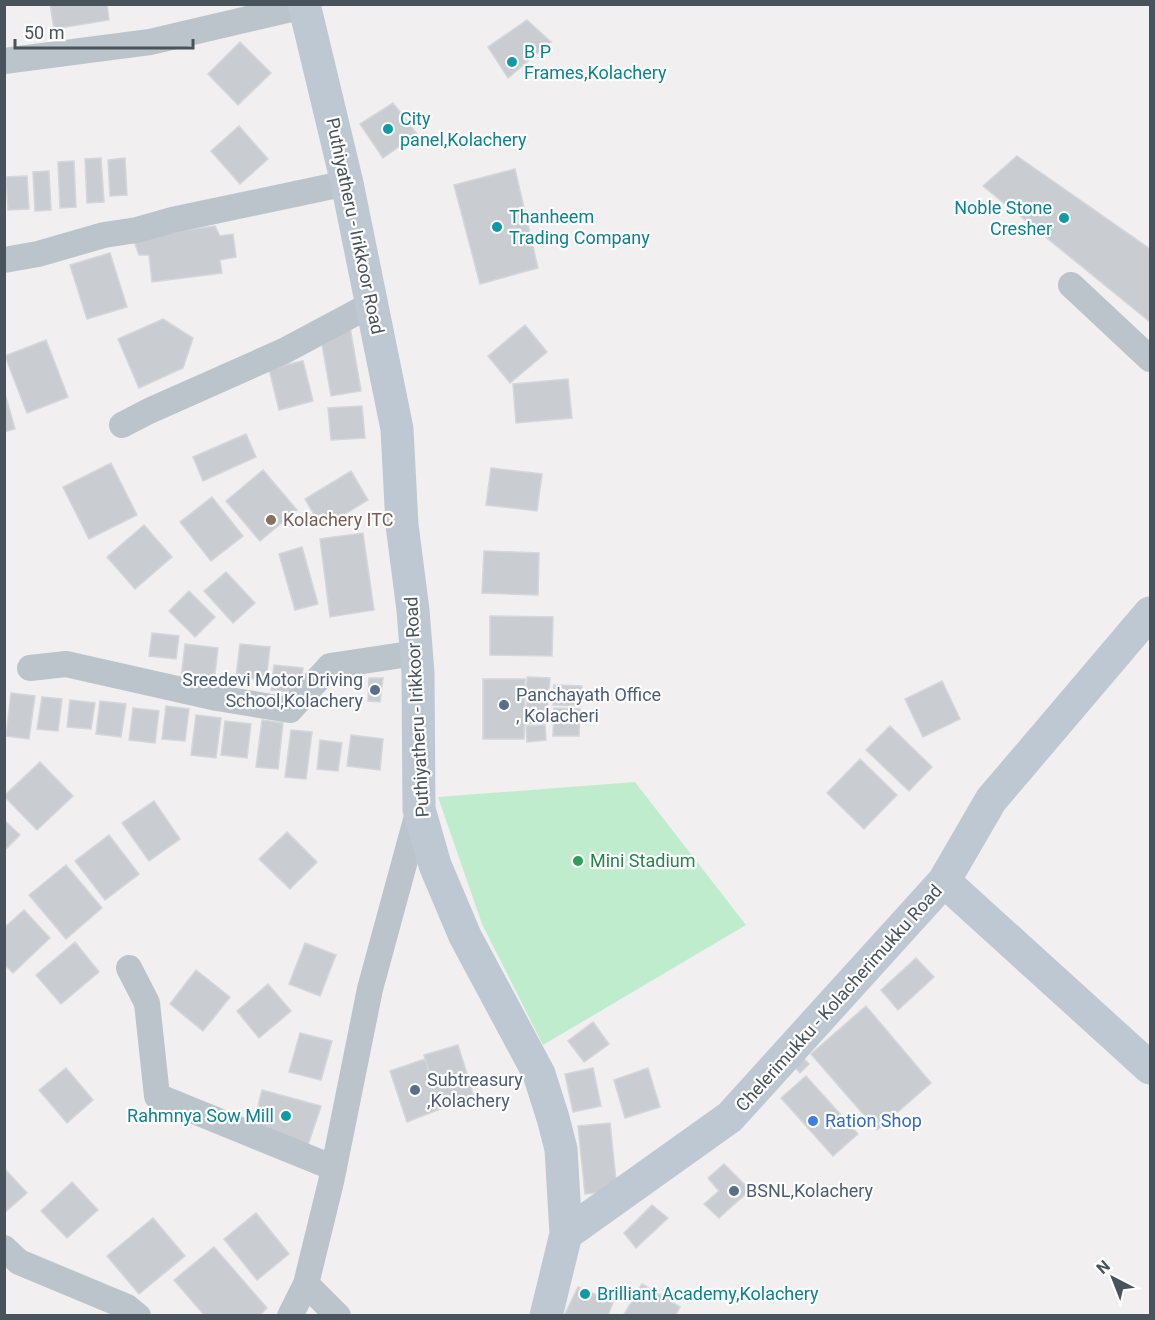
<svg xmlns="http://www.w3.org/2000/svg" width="1155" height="1320" font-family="Roboto,sans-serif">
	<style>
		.green { fill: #c0ecce }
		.building { fill: #c9ccd1; stroke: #d3d6da; stroke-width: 1.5 }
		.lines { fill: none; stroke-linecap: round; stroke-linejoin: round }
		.street { stroke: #bbc4cb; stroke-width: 26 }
		.secondary { stroke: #bec8d2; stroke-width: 33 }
		.culture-dot { fill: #0f9aa8; stroke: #fff; stroke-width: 2 }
		.education-dot { fill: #8d6e63; stroke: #fff; stroke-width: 2 }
		.service-dot { fill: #5c6f8a; stroke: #fff; stroke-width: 2 }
		.leisure-dot { fill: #2e9e5b; stroke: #fff; stroke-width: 2 }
		.shop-dot { fill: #3f7fe0; stroke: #fff; stroke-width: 2 }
		.labels { text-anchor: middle; stroke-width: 4.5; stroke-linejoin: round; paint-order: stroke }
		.culture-label { font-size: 18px; fill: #0d838f; stroke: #fff; text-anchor: start }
		.street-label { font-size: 18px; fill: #48535b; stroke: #fff }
		.education-label { font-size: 18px; fill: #785e54; stroke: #fff; text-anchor: start }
		.service-label { font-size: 18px; fill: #4e5e75; stroke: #fff; text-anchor: start }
		.leisure-label { font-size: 18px; fill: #27864d; stroke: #fff; text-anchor: start }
		.shop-label { font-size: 18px; fill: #366cbe; stroke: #fff; text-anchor: start }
	</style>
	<rect width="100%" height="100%" fill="#f1efef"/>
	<!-- green -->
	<path class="green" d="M635 782 746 925 543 1045 482 924 438 797Z"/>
	<!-- building -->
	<path class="building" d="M50 4H107L109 20 54 29Z
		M527 20 551 42 508 78 488 47Z
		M240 42 271 73 238 105 208 74Z
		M393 103 417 134 383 158 360 124Z
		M239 126 268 159 240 184 211 151Z
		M1017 156 1150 249V322L983 186Z
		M101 158 104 202 87 203 85 159Z
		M125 158 127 195 110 196 108 160Z
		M74 161 76 207 60 208 58 162Z
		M515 169 538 268 480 284 454 185Z
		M49 171 51 210 35 211 33 172Z
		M27 176 29 209 8 210 6 177Z
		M215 226 220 236 233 234 236 257 220 260 222 273 152 282 149 255H139L133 238Z
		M110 253 127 307 87 319 70 265Z
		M163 319 193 338 183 368 139 388 118 339Z
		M525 325 547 352 510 383 488 356Z
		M350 327 361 391 331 396 320 333Z
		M46 340 68 397 27 413 5 356Z
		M303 361 313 401 279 410 269 369Z
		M568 379 572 418 516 423 513 384Z
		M4 390 15 429 4 432Z
		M362 406 365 438 331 440 328 408Z
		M246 434 256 457 203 481 193 457Z
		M111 463 137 515 89 539 63 487Z
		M491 468 542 474 537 511 486 505Z
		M263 470 297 510 260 541 226 501Z
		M351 471 368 500 322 528 305 499Z
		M212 497 243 536 211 561 180 522Z
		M144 525 172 557 135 589 107 557Z
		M363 533 374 610 330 617 320 539Z
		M302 547 318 604 295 610 279 554Z
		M484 551 539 553 538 595 482 593Z
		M226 572 255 603 233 623 204 591Z
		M189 591 215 617 195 637 169 611Z
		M490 616 553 617 552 656 490 655Z
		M152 633 179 636 176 659 149 656Z
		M185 644 218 648 214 682 181 679Z
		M240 644 270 647 266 680 236 677Z
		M274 665 303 668 300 693 271 690Z
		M527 677 550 678 548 700 526 698Z
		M369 678H383L380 702 368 701Z
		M483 679H525L524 739H483Z
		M942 681 960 719 923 737 905 699Z
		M554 685 582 686 581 706 553 705Z
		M11 693 35 696 29 739 6 736Z
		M42 697 62 699 58 731 37 729Z
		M70 700 95 703 91 729 67 727Z
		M527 700 548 701 547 712 526 711Z
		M100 701 126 704 121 737 96 734Z
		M166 706 189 709 185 741 162 739Z
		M133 708 159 711 155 743 129 740Z
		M554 708 580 709 579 736H553Z
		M546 713V723L526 724V714Z
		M196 715 221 718 216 758 191 755Z
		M262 720 283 723 278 769 256 767Z
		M225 721 251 724 247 758 221 755Z
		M545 725 546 740 527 742 526 726Z
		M890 726 932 767 909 791 866 750Z
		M291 730 312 732 306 779 285 777Z
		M351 735 383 739 380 770 347 766Z
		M320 740 342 743 338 771 317 769Z
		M860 759 897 795 864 829 827 793Z
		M40 762 73 796 37 830 4 796Z
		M154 801 180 839 149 861 122 823Z
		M4 820 20 835 4 851Z
		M287 832 317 862 290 889 259 859Z
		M109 835 139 874 105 900 75 861Z
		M66 865 102 908 66 939 29 895Z
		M24 910 50 938 13 973 4 964V928Z
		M75 942 99 972 61 1004 36 975Z
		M305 943 336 955 320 996 289 984Z
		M916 958 934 977 898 1010 881 990Z
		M196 970 230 997 203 1031 170 1004Z
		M268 984 291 1011 259 1038 237 1011Z
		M866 1006 931 1083 877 1130 811 1054Z
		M593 1022 609 1044 584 1062 568 1041Z
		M300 1033 332 1041 321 1080 289 1072Z
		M458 1045 474 1097 440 1109 424 1055Z
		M803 1058 809 1064 800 1073 794 1066Z
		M425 1059 440 1109 407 1122 390 1071Z
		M66 1068 93 1100 67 1123 39 1090Z
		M593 1068 601 1106 573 1112 565 1074Z
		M648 1068 660 1107 625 1118 614 1080Z
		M806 1076 858 1134 833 1156 781 1098Z
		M262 1090 321 1106 308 1145 253 1126Z
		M610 1123 617 1190 585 1194 578 1126Z
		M724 1164 750 1190 719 1218 704 1204 719 1191 708 1178Z
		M4 1168 27 1193 4 1213Z
		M72 1182 98 1210 67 1238 41 1211Z
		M652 1205 668 1218 636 1248 624 1233Z
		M256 1213 289 1254 257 1280 224 1239Z
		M153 1218 185 1256 139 1294 107 1256Z
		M214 1247 267 1308 259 1316H205L174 1280Z
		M642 1284 680 1307 675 1316H623Z
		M578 1287 613 1302 608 1316H564Z"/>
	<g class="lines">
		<!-- street -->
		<path class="street" d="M4 61 150 42 304 6
			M4 260 38 254 104 235 137 230 172 220 347 183
			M1071 285 1150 359
			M122 425 149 411 284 351 372 304
			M30 668 66 664 217 698 290 710 330 666 416 653
			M129 968 147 1003 157 1096 334 1168
			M4 1248 19 1262 127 1307 138 1316
			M306 1284 338 1316
			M290 1316 306 1284 331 1182 370 989 419 809"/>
		<!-- secondary -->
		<path class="secondary" d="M304 4 347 183 397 429 402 525 413 610 418 673 419 809 435 865 465 936 539 1074 553 1118 561 1149 566 1234 546 1316
			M944 881 991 800 1150 613
			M566 1234 730 1117 944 881 1150 1068"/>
	</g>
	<!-- markers -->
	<g class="culture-dot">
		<circle cx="512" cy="62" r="6"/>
		<circle cx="388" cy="129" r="6"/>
		<circle cx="1064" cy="218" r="6"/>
		<circle cx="497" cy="227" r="6"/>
		<circle cx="286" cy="1116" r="6"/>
		<circle cx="585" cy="1294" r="6"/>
	</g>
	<circle class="education-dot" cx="271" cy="520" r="6"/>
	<g class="service-dot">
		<circle cx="375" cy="690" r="6"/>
		<circle cx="504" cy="705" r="6"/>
		<circle cx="415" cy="1090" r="6"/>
		<circle cx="734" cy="1191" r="6"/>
	</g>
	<circle class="leisure-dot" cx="578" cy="861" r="6"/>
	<circle class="shop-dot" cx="813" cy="1121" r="6"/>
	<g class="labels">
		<!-- culture labels -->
		<g class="culture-label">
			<text x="524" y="58">B P<tspan x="524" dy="21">Frames,Kolachery</tspan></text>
			<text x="400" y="125">City<tspan x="400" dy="21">panel,Kolachery</tspan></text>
			<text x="1052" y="214" text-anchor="end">Noble Stone<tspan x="1052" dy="21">Cresher</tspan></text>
			<text x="509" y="223">Thanheem<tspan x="509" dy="21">Trading Company</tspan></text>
			<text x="274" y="1122" text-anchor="end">Rahmnya Sow Mill</text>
			<text x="597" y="1300">Brilliant Academy,Kolachery</text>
		</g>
		<!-- street labels -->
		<g class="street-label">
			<text transform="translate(355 226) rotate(78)" y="6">Puthiyatheru - Irikkoor Road</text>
			<text transform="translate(417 707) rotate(-93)" y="6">Puthiyatheru - Irikkoor Road</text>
			<text transform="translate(839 998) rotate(-48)" y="6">Chelerimukku - Kolacherimukku Road</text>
		</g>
		<!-- education labels -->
		<g class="education-label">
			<text x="283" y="526">Kolachery ITC</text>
		</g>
		<!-- service labels -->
		<g class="service-label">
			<text x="363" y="686" text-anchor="end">Sreedevi Motor Driving<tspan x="363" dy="21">School,Kolachery</tspan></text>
			<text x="516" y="701">Panchayath Office<tspan x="516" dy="21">, Kolacheri</tspan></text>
			<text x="427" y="1086">Subtreasury<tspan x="427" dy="21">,Kolachery</tspan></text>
			<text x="746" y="1197">BSNL,Kolachery</text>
		</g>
		<!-- leisure labels -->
		<g class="leisure-label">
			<text x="590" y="867">Mini Stadium</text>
		</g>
		<!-- shop labels -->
		<g class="shop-label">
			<text x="825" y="1127">Ration Shop</text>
		</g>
	</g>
	<!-- border -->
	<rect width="1155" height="1320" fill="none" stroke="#48535b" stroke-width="12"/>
	<!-- north arrow -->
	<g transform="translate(1113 1278) rotate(318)" stroke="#ffffff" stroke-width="4.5" paint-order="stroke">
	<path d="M0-4.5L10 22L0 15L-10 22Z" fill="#48535b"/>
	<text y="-9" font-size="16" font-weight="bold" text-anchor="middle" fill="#48535b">N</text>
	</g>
	<!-- scale -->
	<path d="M15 39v9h178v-9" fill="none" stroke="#48535b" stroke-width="3"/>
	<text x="24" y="39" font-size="18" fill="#48535b" stroke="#ffffff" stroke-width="4.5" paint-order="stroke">50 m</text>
</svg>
